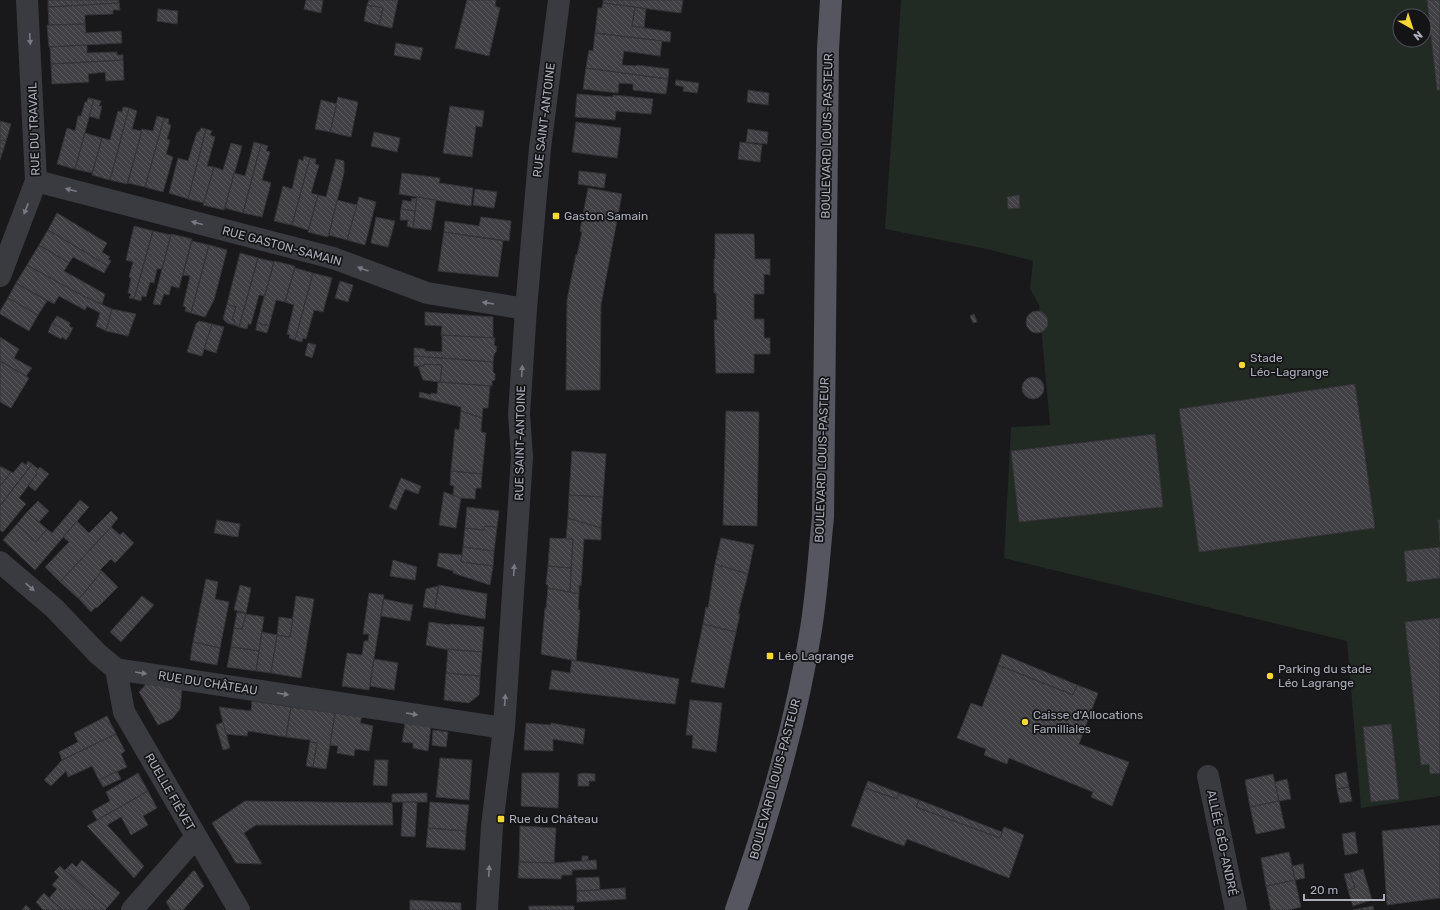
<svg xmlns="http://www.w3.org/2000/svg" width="1440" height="910" font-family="Rubik,sans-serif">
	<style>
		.park { fill: #212a23; fill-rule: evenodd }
		.building { fill: url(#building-back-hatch); stroke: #343337 }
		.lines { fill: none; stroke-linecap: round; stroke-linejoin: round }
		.minor { stroke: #3a3a41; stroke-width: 22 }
		.major { stroke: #565660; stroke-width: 22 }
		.oneway { fill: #787984 }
		.poi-dot { fill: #f6d737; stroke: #141416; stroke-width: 1.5 }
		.labels { text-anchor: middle; stroke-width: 3.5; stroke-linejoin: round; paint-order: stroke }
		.street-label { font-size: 12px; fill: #abadbb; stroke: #141416 }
		.poi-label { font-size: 12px; fill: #abadbb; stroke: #141416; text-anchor: start }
	</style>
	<defs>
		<pattern id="building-back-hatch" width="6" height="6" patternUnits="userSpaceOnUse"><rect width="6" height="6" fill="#414145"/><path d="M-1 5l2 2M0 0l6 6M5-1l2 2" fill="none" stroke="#5a5a5e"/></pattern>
	</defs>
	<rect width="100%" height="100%" fill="#19191b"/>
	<!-- park -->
	<path class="park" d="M901 0H1440V796L1361 808 1347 641 1004 558 1011 427 1050 425 1039 305 1030 289 1033 261 987 249 885 229ZM1400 16H1424V40H1400Z"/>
	<!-- building -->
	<path class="building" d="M48 0H119V3L48 7Z
		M306 0H323L321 13 304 9Z
		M369 0H398L392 28 379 25 383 8 367 5Z
		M467 0H496L495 6 500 8 489 56 455 48Z
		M603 0H683L681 13 603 3Z
		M1427 0H1440V90H1437Z
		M119 3 120 10H113V14L85 15V24L49 25 48 7Z
		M603 3 635 7 632 26 671 32 670 42 595 33 598 8H602Z
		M367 5 383 8 379 25 364 21Z
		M635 7 646 9 644 28 632 26Z
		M158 9 178 11 177 24 157 21Z
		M85 24 86 33 121 31 122 43 49 47 47 25Z
		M595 33 662 41 660 56 624 51 622 65 636 66 637 65 669 69 668 79 586 68 589 50 593 51Z
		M396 43 423 48 420 60 394 55Z
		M87 45V53L117 52V55H123V60L51 64 50 47Z
		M123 60 124 80 106 81 105 72 88 74 89 82 52 84 51 64Z
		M586 68 668 79 666 94 633 90V84L619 83 618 93 583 89Z
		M676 80 699 83 697 93 683 91 684 87 675 85Z
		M748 90 769 93 768 105 747 102Z
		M577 94 613 97V95L653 99 651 114 616 111 615 120 575 117Z
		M338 97 358 102 351 137 330 132Z
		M88 98 94 99 75 169 57 164 67 128 75 131 78 116H81L85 102H87Z
		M94 99 101 101 99 106H102L99 119 89 116Z
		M321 100 337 104 330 132 315 129Z
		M450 106 484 111 482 127 476 126 472 157 443 153Z
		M123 107 129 108 110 180 92 175 102 138 110 140 118 111 122 112Z
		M129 108 137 111 132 129 142 131 127 184 110 180Z
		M157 116 164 118 145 187 128 183 142 129 153 131Z
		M164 118 169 119 168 124 171 125 167 139 170 140 166 154 173 157 163 192 145 187Z
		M0 121 11 124 6 141 0 140Z
		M576 122 621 128 617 158 572 152Z
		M201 128 206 129 188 199 169 193 178 158 188 161 197 132H199Z
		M206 129 212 131 210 135 215 137 207 166 214 167 204 203 188 199Z
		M748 129 768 132 767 144 746 142Z
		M374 132 400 138 397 152 371 146Z
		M85 133 102 138 92 173 75 169Z
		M0 140 6 141 0 160Z
		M254 142 261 144 243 213 225 208 234 173 245 176Z
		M740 142 762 145 760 162 738 159Z
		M231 143 242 146 224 210 203 205 214 167 223 170Z
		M261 144 268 146 266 151 270 152 262 180 271 183 262 217 243 213Z
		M304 156 310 158 292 225 274 221 283 186 292 189 299 159 303 161Z
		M310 158 316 159 315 164 319 165 311 193 318 195 308 230 292 225Z
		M336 159 344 161V173L328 237 308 232 318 195 326 197Z
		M579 171 606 174 604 188 578 184Z
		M402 173 440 178 439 183 473 188 471 206 399 194Z
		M588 188 622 194 601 305 600 390H566L567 300 576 254 577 255 582 232 580 231Z
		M475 189 497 192 494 208 473 205Z
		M1019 195 1020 208 1008 209 1007 197Z
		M359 197 376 202 365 245 347 240Z
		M417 197 436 200 431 230 413 228Z
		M412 198 417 199 415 211 401 209 403 200 411 202Z
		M337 200 357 205 347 240 329 235Z
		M401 209 415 211 413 228 407 226 408 220H400Z
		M57 213 107 243 102 252 110 257 108 259 111 261 108 266 48 230Z
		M376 217 395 221 388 247 371 243Z
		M481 217 511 221 509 241 444 232 445 221 479 226Z
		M134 226 153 231 134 299 129 298 131 294 128 293 131 278 129 277 133 262 126 260Z
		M48 230 108 266 104 273 73 257 69 263 39 245Z
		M153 231 171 235 162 269H157L154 283 150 282 146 297 142 296 141 301 134 299Z
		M444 232 503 241 498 277 438 271Z
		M171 234 192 239 179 288 171 286 169 295 164 294 160 305 153 304Z
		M715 234H754L755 259H770V275L764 274V294H754V319H764V338H770V354H754V373H716L714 320H717L716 293H714V259H715Z
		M192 241 209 245 191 313 185 311 186 307 183 306 190 276 183 275Z
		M39 245 69 263 64 271 105 294 102 304 83 296 27 265Z
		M209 245 227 250 214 300 205 317 191 313Z
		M240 253 258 258 239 327 234 325 235 320H232L236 307 227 304Z
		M258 258 274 262 265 296 259 295 251 324H248L247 329 239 327Z
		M274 261 295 266 285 302 276 300 269 326 257 323Z
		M27 265 83 296 112 309 106 331 96 326 100 313 87 306 85 310 59 296 54 304 16 283Z
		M295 268 313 273 295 340 289 338 290 335 287 334 294 305 285 302Z
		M313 273 332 278 323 312 314 310 306 339 303 338 302 342 295 340Z
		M340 281 353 285 348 302 335 298Z
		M16 283 47 301 38 315 8 298Z
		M8 298 38 315 29 331 0 314V311Z
		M227 304 236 307 232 320H235L234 325 227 323 223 319Z
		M112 309 136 314 128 336 106 331Z
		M1026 322a11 11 0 1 1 22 0a11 11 0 1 1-22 0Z
		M425 312 493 317V338L441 335 442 326 425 325Z
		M974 314 977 322 973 323 970 316Z
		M57 316 70 323 69 326 73 328 70 334 52 323Z
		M199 321 212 324 202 356 187 352 196 324Z
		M52 323 70 334 66 340 62 337 61 339 48 332Z
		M257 323 269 326 267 333 256 330Z
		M212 324 224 327 216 353 204 349Z
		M442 335 495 338 494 345 497 347 496 352 494 354 493 362 414 356V348L425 349V351L442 352Z
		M0 337 19 349 14 358 32 368 26 376 0 361Z
		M308 343 316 345 312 358 305 355Z
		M414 356 493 362V372L495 374V380L492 381V386L440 382 442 365 424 364V366H414Z
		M0 361 29 378 11 408 0 402Z
		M424 364 442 365 440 382 423 380 418 366H424Z
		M1022 388a11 11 0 1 1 22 0a11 11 0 1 1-22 0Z
		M438 382 490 386 488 408H483L482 418 461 411V407L419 397 420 392 431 395V393L437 394Z
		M1355 384 1375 528 1199 552 1179 409Z
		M461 411 482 418 481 432 486 433 482 474 451 471 455 429 459 430Z
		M726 411 759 412 757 526 723 525Z
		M1155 434 1163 507 1019 522 1011 451Z
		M572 451 606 454 603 497 569 495Z
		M28 461 32 464 0 506V483L1 485 11 472 13 473 22 462 26 465Z
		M32 464 38 469 35 472 37 474 19 498 26 504 3 532 0 530V506Z
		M0 467H2L11 472 1 485 0 483Z
		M40 467 49 474 35 491 28 485 37 474 35 472Z
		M451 471 482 474 481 488H476L475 499 461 498 453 495 454 486 450 485Z
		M401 478 421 486 418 494 405 489 396 510 389 507Z
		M444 492 461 498 456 528 439 525Z
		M569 495 603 497 601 528 568 518Z
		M80 500 89 507 35 570 3 540 17 524 36 542 47 529 52 533Z
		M38 501 49 511 39 522 27 512Z
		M467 507 499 511 497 527 485 526 484 530 465 528Z
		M111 511 118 518 111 527 60 582 45 567 69 542 63 537 77 521 89 533Z
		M27 512 47 529 36 542 17 524Z
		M568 518 601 528V540L584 539 581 586 579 585V594L570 592 573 539H566Z
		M217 520 240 524 238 537 214 533Z
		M1438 520H1440V542Z
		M485 526 497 527 494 551 463 547 465 528 484 530Z
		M111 527 120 535 123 532 134 543 115 563 111 559 100 570 102 571 79 599 60 582Z
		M550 538 573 539 571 568 548 566Z
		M721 538 754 545 748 574 715 564Z
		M463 547 494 551 493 566 461 562Z
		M1440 547V578L1407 582 1404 551Z
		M439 553 462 555 461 562 493 566 490 585 453 573V571L437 566Z
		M393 560 417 567 415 580 390 576Z
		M715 564 748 574 738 614H740L736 632 703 624 706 607 708 608Z
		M548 566 571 568 570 592 548 588V585L546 584Z
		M102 571 118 587 97 608 96 607 91 612 79 599Z
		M206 579 218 582 215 599 229 602 220 648 193 642Z
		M240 585 251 588 246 613 234 610Z
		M439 585 487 594 485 619 435 609Z
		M438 586 435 609 423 607 426 589Z
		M548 588 579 594 578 610H580L576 661 541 654 545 608 546 609Z
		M369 593 384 595 369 690 342 686 347 653 362 655 364 641H368L369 634H363Z
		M142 596 154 605 121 642 110 632Z
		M296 596 314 599 301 678 271 673 277 635 290 637Z
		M384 599 413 605 410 621 381 616Z
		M237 612 246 614 242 629 234 628Z
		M246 614 264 617 259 651 231 647 234 628 242 629Z
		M279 617 293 619 290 637 277 635Z
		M1440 618V773L1430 774 1429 764 1421 765 1405 622Z
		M429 622 450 625V624L484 627 482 652 444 649 426 645Z
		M703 624 736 632 724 688 691 682Z
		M262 632 277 635 271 673 256 671Z
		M193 642 220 648 217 665 190 660Z
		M231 647 259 651 256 671 227 667Z
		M448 649 482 652 480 676 446 673Z
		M1002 654 1077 685 1073 695 998 665Z
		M374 659 398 663 394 690 370 686Z
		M572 660 679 679 675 704 549 689 552 670 570 673Z
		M998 665 1073 695 1077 685 1098 693 1079 744 1129 762 1112 806 1091 797 1093 792 1009 758 1007 764 984 755 986 749 957 738 971 703 982 707Z
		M446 673 480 676 479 695 469 703 444 700Z
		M147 683 182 690 180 709 172 719 158 725 139 692Z
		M690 700 722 703 716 752 692 748 693 735H686Z
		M252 701 291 707 286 737 248 731 247 736 226 734 219 707 251 711Z
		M291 707 335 713 326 769 313 767 317 743 310 742V740L286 737Z
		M335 713 362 717 360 723 373 726 369 751 355 749 354 756 337 753 338 746 330 745Z
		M107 716 116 734 62 760 59 752 78 742 74 733Z
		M223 722 230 748 223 750 216 725Z
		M405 723 431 726 428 751 413 748V743L402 742Z
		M526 723 551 725V723L585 729 583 744 553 739V751L524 750Z
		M1391 724 1399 799 1371 802 1363 727Z
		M433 730 448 732 446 747 432 745Z
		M116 734 125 751 121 754 127 767 99 780 92 766 68 777 66 771 51 786 44 780 62 760Z
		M310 742 317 743 313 767 306 766Z
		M440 758 472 760 469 800 436 797Z
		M375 760H388L387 786 373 785Z
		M117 771 121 779 103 787 99 780Z
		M1346 772 1349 787 1337 789 1335 775Z
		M138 773 148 791 97 820 92 811 110 801 106 792Z
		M522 773H559L558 808 521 806Z
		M584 773 595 774V781H589V786H578V774Z
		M1273 774 1279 801 1250 807 1245 780Z
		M1287 779 1291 799 1279 801 1275 782Z
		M868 781 899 793 897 799 865 788Z
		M1349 787 1352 801 1340 803 1337 789Z
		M865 788 897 799 899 793 919 800 916 807 1000 838 1004 827 1024 835 1009 878 907 839 904 846 851 826Z
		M148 791 157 808 143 816 148 825 131 835 121 817 107 825 144 866 134 878 87 826Z
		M427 793V802H392V794Z
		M919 800 1002 832 1000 838 916 807Z
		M245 801 392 803 393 825H256L244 833 262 864 236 863 212 823Z
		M1279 801 1285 828 1256 834 1250 807Z
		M403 802H417L415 837 401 836Z
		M430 802 469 805 466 831 428 828Z
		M1440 825V898L1387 905 1382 831Z
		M520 826 556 828 554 863 519 862Z
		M428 828 466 831 465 850 426 847Z
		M1355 832 1358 853 1345 855 1342 834Z
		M1289 852 1295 880 1266 886 1261 858Z
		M582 856H588V860L582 861Z
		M82 860 120 893 107 908 65 870 72 863 76 867Z
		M596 860 597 869 572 870V875H562L561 879 518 878 519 862 554 863Z
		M1303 864 1305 878 1295 880 1292 866Z
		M60 866 107 908 105 910H63L49 898 57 889 52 885 59 877 54 872Z
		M1363 869 1372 900 1353 906 1348 890 1355 888 1350 873Z
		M193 871H195L204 886 183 910H171L166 902Z
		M1350 873 1355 888 1348 890 1344 874Z
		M599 877 600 890 577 891 576 878Z
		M1295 880 1301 907 1288 910H1271L1266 886Z
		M625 888 626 899 577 902V891Z
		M44 893 49 898 63 910H43L36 902Z
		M410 900 461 903V910H410Z
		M26 905 31 910H22Z
		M529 906H574V910H529Z
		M1373 906 1374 910H1353Z"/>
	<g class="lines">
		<!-- minor -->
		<path class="minor" d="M36 181 333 258 427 293 526 309
			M0 276 36 181 27 0
			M0 562 54 608 98 654 116 669 504 728
			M116 669 124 712 239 910
			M1208 776 1236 910
			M132 910 196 837
			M487 910 492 826 504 728 522 457 519 414 526 309 540 148 559 0"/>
		<!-- major -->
		<path class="major" d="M736 910C768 819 796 725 811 629 817 592 819 554 823 517L828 49 831 0"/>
	</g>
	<!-- one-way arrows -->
	<defs><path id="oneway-solid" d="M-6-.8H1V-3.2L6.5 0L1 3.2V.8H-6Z"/></defs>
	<g class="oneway">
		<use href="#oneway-solid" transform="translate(30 39) rotate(87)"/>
		<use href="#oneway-solid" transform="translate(71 190) rotate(-165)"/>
		<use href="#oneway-solid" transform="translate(26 209) rotate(111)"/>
		<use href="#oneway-solid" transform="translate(197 223) rotate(-165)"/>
		<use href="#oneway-solid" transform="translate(363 269) rotate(-160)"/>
		<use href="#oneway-solid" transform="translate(488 303) rotate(-171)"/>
		<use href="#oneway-solid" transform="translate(522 371) rotate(-86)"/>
		<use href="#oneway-solid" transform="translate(514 570) rotate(-86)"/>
		<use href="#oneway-solid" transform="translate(30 587) rotate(41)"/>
		<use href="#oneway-solid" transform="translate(141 673) rotate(9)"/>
		<use href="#oneway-solid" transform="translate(283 694) rotate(9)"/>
		<use href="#oneway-solid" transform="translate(505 700) rotate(-86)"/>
		<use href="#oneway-solid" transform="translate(412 714) rotate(9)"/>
		<use href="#oneway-solid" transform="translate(489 871) rotate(-87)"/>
	</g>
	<!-- markers -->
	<g class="poi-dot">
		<rect x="552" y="212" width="8" height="8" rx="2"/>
		<circle cx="1242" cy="365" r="4"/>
		<rect x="766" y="652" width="8" height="8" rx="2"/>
		<circle cx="1270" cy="676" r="4"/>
		<circle cx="1025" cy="722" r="4"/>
		<rect x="497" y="815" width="8" height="8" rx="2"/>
	</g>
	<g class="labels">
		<!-- street labels -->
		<g class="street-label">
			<text transform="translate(544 120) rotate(-83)" y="4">RUE SAINT-ANTOINE</text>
			<text transform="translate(34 129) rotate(-92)" y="4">RUE DU TRAVAIL</text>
			<text transform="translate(827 136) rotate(-89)" y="4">BOULEVARD LOUIS-PASTEUR</text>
			<text transform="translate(282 246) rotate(15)" y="4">RUE GASTON-SAMAIN</text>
			<text transform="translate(520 443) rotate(-89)" y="4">RUE SAINT-ANTOINE</text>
			<text transform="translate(822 460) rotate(-88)" y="4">BOULEVARD LOUIS-PASTEUR</text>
			<text transform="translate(208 683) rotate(9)" y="4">RUE DU CHÂTEAU</text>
			<text transform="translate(775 779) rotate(-75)" y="4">BOULEVARD LOUIS-PASTEUR</text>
			<text transform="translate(170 792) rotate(60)" y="4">RUELLE FIÉVET</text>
			<text transform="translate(1222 843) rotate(78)" y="4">ALLÉE GÉO-ANDRÉ</text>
		</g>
		<!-- poi labels -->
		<g class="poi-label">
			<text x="564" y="220">Gaston Samain</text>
			<text x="1250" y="362">Stade<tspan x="1250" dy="14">Léo-Lagrange</tspan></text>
			<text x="778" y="660">Léo Lagrange</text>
			<text x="1278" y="673">Parking du stade<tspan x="1278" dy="14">Léo Lagrange</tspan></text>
			<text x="1033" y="719">Caisse d'Allocations<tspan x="1033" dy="14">Familliales</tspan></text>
			<text x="509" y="823">Rue du Château</text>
		</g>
	</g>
	<!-- north arrow -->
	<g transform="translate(1412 28) rotate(141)"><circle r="19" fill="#141416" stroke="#505158"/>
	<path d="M0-3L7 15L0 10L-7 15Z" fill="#f6d737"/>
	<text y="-6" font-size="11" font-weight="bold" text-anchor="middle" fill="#abadbb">N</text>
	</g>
	<!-- scale -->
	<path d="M1304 894v6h80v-6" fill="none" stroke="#abadbb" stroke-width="2"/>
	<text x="1310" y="894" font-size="12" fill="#abadbb" stroke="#141416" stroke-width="3" paint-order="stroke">20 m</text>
</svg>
